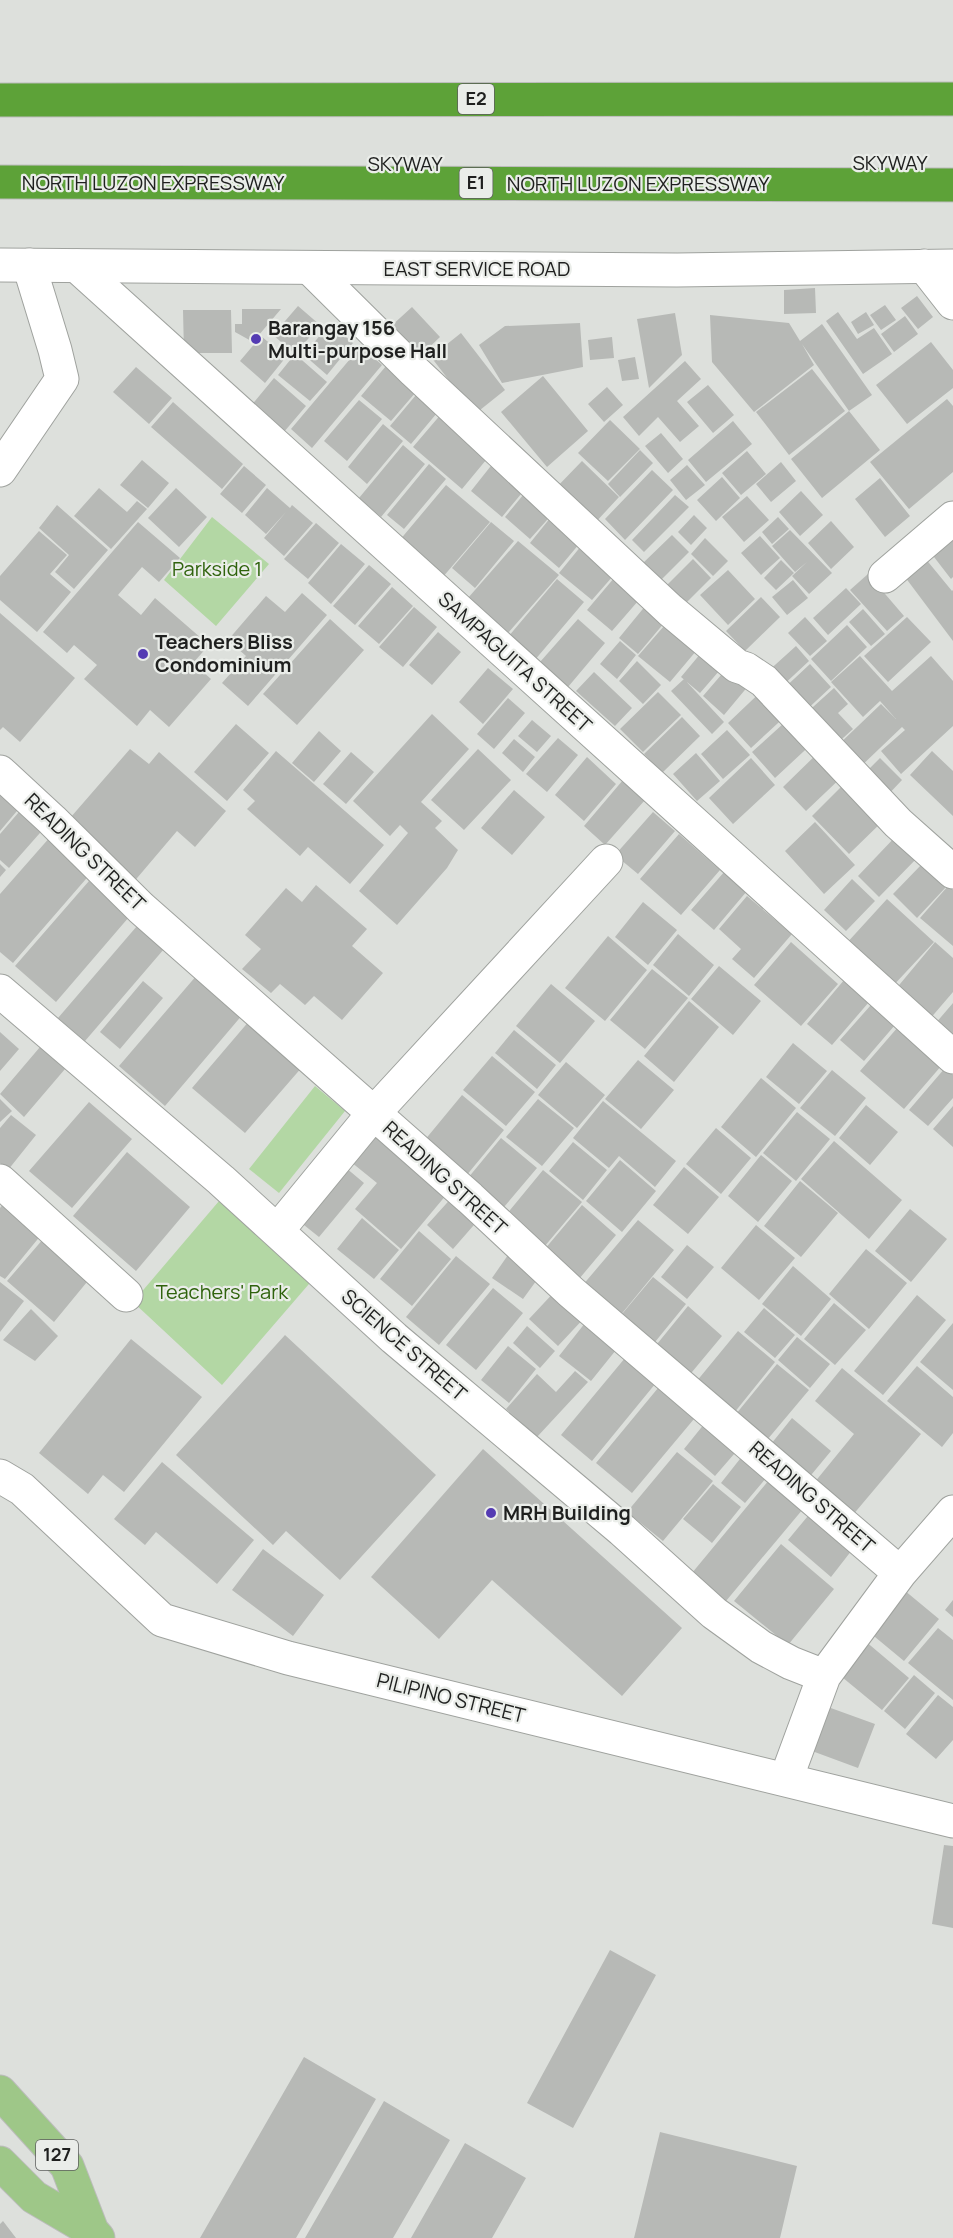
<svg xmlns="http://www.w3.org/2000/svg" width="953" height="2238" font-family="Manrope,sans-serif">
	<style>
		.green { fill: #b3d7a4 }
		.building { fill: #b7b9b6 }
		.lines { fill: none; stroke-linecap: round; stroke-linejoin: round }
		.minor-casing { stroke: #9fa29e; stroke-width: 35 }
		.tertiary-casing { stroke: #9fa29e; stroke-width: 35 }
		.primary-casing { stroke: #bcbcbc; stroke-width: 35 }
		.motorway-casing { stroke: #bcbcbc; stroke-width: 35 }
		.minor { stroke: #fff; stroke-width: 33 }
		.tertiary { stroke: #fff; stroke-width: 33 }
		.primary { stroke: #9ec788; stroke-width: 33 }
		.motorway { stroke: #5da238; stroke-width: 33 }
		.poi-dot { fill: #543bb3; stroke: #eaede9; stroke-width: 2 }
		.labels { text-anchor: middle; stroke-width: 4.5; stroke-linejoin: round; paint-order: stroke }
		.shield { fill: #eaede9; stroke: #5c5e5c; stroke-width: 1.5 }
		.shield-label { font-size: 18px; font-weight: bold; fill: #1f201f }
		.street-label { font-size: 20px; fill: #1f201f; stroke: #eaede9 }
		.poi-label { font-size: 20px; font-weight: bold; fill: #1f201f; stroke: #eaede9; text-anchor: start }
		.park-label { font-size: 20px; fill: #2f630d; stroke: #eaede9 }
	</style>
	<rect width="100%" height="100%" fill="#dde0dc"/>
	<!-- green -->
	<path class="green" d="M212 517 269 564 216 626 164 580Z
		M315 1086 345 1111 279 1193 249 1169Z
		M225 1194 315 1277 222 1385 133 1302Z"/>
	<!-- building -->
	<path class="building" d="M815 288 816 313 784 314V290Z
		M917 296 933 317 918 329 901 308Z
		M885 305 896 320 881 330 870 315Z
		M298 306 320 325 295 354 273 335Z
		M412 307 440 337 418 358 389 328Z
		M242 309H281L253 342 235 332V324H242Z
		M183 310H231L232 353H184Z
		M838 312 857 339 874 328 892 354 863 374 826 321Z
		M866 312 874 325 858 334 851 322Z
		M675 313 682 355 649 388 637 319Z
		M710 315 789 323 800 341 822 324 872 395 849 411 802 344 814 365 754 412 712 362Z
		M905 316 918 334 894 352 881 334Z
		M330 323 353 343 327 375 304 355Z
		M580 323 583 367 502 383 479 345 505 326Z
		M461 333 505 390 475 414 431 357Z
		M261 336 286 357 265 383 240 361Z
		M612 337 614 358 590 360 588 340Z
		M931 342 953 370V388L907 424 876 385Z
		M361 346 382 365 312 448 291 429Z
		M295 354 327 382 310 401 278 375Z
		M635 357 639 379 622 381 618 360Z
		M391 360 422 385 391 421 361 396Z
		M685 361 701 379 677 401 699 426 680 442 658 417 639 436 623 417Z
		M136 367 172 398 149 424 113 392Z
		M812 369 845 411 789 455 756 412Z
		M543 376 588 431 547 467 501 412Z
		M274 378 306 406 278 439 246 412Z
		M708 385 734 415 713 433 687 402Z
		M607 387 623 405 604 422 588 404Z
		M416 395 437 413 411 444 390 426Z
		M947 399 953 406V472L909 509 870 462Z
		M359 400 382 419 347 461 324 441Z
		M173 402 243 464 222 489 151 427Z
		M849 411 880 450 822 498 791 459Z
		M442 413 491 454 462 489 413 447Z
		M610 420 640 449 608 481 578 453Z
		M733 421 752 444 706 482 688 460Z
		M383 424 403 441 367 484 348 467Z
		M661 433 683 459 668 473 645 446Z
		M403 445 425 464 381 517 359 498Z
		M640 450 653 463 620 497 608 484Z
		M747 451 766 474 741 495 722 473Z
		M142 460 169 483 148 508 120 485Z
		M582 461 619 497 594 524 553 491Z
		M494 462 526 488 502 517 471 491Z
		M781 462 796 481 771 502 756 484Z
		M429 464 446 479 404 529 387 515Z
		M687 465 705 485 686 500 670 480Z
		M244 466 266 485 242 513 220 494Z
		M652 470 673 490 625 540 605 519Z
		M722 477 740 498 716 521 697 500Z
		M880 478 910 516 885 537 855 499Z
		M446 485 490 522 442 578 399 541Z
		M99 488 127 512 137 501 147 509 111 549 74 516Z
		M176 488 207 517 179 547 148 518Z
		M267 488 290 508 292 505 313 523 284 556 264 538 286 512 266 534 245 515Z
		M528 489 555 511 530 539 505 517Z
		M801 491 823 515 800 536 779 512Z
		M675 495 689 507 644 552 632 540Z
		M747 496 769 520 744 542 722 517Z
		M57 505 108 550 74 589 55 572 69 555 39 528Z
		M555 512 585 537 559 568 530 543Z
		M694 515 707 528 691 545 678 532Z
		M778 517 789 529 772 544 762 532Z
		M831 521 854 547 831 569 808 543Z
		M953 521V577L951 579 924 544Z
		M138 522 180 558 159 582 142 567 118 595 141 615 155 598 209 645 193 663 211 679 169 727 150 710 137 726 84 679 97 665 74 645 67 653 43 632Z
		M491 522 514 541 475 588 452 568Z
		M316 523 339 543 308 579 284 559Z
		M790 530 832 573 809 594 792 576 807 562 795 572 772 546Z
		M39 531 67 555 50 574 71 592 37 632 0 600V576Z
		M672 535 689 552 659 582 642 564Z
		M760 536 780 558 761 575 741 553Z
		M705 538 728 561 713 576 691 554Z
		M586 540 620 568 592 600 559 573Z
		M518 541 559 575 501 641 461 606Z
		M341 544 365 564 331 604 308 583Z
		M920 552 952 591 953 590V641L899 569Z
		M693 559 711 578 683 606 665 587Z
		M781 560 794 573 776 590 764 578Z
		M369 565 391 584 355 625 333 606Z
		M728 570 755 599 728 625 700 595Z
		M620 571 645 593 612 631 587 610Z
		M868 574 904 616 887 631 850 590Z
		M557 579 584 602 534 661 508 637Z
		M793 580 808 598 787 615 772 597Z
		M392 587 413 606 379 644 358 626Z
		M846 588 861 604 828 635 813 618Z
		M302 593 327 615 248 706 222 683 246 656 228 640 266 596 285 612Z
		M761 597 780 617 745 651 726 631Z
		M651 599 670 616 638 654 619 638Z
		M414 607 437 627 403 667 379 647Z
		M863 609 885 634 871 646 849 622Z
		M0 613 75 678 20 742 3 727 0 730Z
		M805 617 827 641 810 656 788 633Z
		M907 617 931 642 888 682 864 656Z
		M671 618 702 644 670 682 638 656Z
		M330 619 364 650 297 725 263 694Z
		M578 619 605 643 568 687 540 662Z
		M847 625 867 647 831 681 811 659Z
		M438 632 461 652 432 685 409 665Z
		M620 641 636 655 617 679 600 664Z
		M796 646 809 661 779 689 765 674Z
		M706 647 726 663 700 693 681 677Z
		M860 656 892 691 931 656 953 681V726L901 774 881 751 905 730 902 727 856 771 835 748 881 704 896 719 880 701 863 717 831 682Z
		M637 661 661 685 643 704 619 681Z
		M810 664 831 687 801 715 780 692Z
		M728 667 749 685 724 715 703 696Z
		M488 668 513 689 483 724 459 702Z
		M594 672 632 708 615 726 576 691Z
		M684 679 724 722 712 734 671 691Z
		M767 686 790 712 751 748 728 723Z
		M834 688 848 704 838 713 853 729 832 748 803 716Z
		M658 692 681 715 643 752 620 729Z
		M508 698 525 713 494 749 477 734Z
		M432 714 469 749 421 802 442 821 435 828 458 850 447 868 397 925 359 891 408 833 400 825 390 836 353 801Z
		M794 714 817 739 775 778 752 752Z
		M682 717 700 736 662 773 644 754Z
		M532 720 551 736 537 752 518 736Z
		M236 724 269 753 227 801 194 772Z
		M727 730 750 755 723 779 701 754Z
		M319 731 341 751 314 782 292 763Z
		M558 738 578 755 547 792 526 774Z
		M514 739 535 757 523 772 502 753Z
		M823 748 846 773 806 811 783 787Z
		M130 749 149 764 159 752 226 811 195 847 177 831 132 884 64 825Z
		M478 749 511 780 464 830 431 800Z
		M276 751 384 845 350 884 308 847 300 856 247 809 255 801 243 790Z
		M932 751 953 771V816L910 775Z
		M351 752 374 772 346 804 323 784Z
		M696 753 720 781 697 801 673 774Z
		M587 757 616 784 584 821 555 795Z
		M751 758 775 785 733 824 709 798Z
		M880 758 902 780 884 799 862 776Z
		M849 779 886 818 849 854 812 816Z
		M623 780 645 800 605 845 584 826Z
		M0 786 22 805 0 831Z
		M514 790 545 817 512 855 481 828Z
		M25 805 47 825 9 868 0 860V834Z
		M653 812 675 831 638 874 615 855Z
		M815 822 855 865 824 894 785 851Z
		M679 834 720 870 681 915 640 879Z
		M897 835 919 856 879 897 858 876Z
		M51 836 92 872 13 963 0 952V894Z
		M0 864 6 870 0 877Z
		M922 864 946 887 917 918 893 894Z
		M725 871 747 891 714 930 691 910Z
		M852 879 875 901 846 931 824 910Z
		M89 881 129 917 56 1002 15 966Z
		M316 885 367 929 352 946 383 973 342 1020 314 996 305 1005 280 984 271 993 242 969 261 949 245 935 286 888 302 902Z
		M948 886 953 890V946L920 918Z
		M747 896 792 934 754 978 732 959 741 949 719 929Z
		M887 899 934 942 891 988 845 945Z
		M643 902 677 930 648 965 615 937Z
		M137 926 164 949 85 1041 58 1018Z
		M678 934 714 965 689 996 653 965Z
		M608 936 647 970 605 1021 565 988Z
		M791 942 838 984 801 1026 754 985Z
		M935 942 953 958V992L929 1020 895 990Z
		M719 966 761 1001 733 1035 691 999Z
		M203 968 249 1007 165 1106 119 1066Z
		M652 969 688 998 645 1049 610 1020Z
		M850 973 875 995 832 1045 807 1024Z
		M143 981 163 998 120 1049 100 1032Z
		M551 984 595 1021 560 1063 516 1026Z
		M878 997 901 1018 864 1061 840 1040Z
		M689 1001 719 1027 674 1082 644 1056Z
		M953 1003V1040L935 1024Z
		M250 1020 303 1066 245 1133 192 1088Z
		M898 1027 942 1065 904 1109 860 1071Z
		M514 1030 556 1065 537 1089 495 1053Z
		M0 1032 19 1049 0 1071Z
		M793 1043 827 1071 799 1104 766 1077Z
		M40 1047 65 1069 24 1117 0 1094Z
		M492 1056 535 1092 506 1126 463 1090Z
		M638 1060 674 1090 641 1129 605 1099Z
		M566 1062 605 1095 577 1128 538 1095Z
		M945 1068 953 1075V1098L928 1126 909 1110Z
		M832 1070 866 1098 835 1136 800 1108Z
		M761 1078 796 1108 756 1157 721 1127Z
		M462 1095 504 1130 466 1176 424 1141Z
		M0 1099 12 1111 0 1122Z
		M538 1099 574 1128 542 1166 506 1137Z
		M603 1101 676 1161 655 1187 619 1156 609 1168 573 1138Z
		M89 1102 132 1139 72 1208 29 1171Z
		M866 1105 898 1132 870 1165 839 1138Z
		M953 1106V1147L933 1129Z
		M797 1112 830 1139 796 1181 763 1153Z
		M11 1115 36 1135 8 1170 0 1163V1128Z
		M380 1126 452 1188 401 1249 355 1209 377 1183 351 1162Z
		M716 1128 751 1158 721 1194 686 1164Z
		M501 1138 537 1168 504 1207 468 1178Z
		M834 1141 902 1200 869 1239 801 1179Z
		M573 1142 607 1170 583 1200 549 1171Z
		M127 1152 190 1207 136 1271 73 1216Z
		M761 1155 792 1181 758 1222 728 1196Z
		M620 1160 656 1191 622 1232 586 1201Z
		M339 1162 364 1183 319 1237 294 1217Z
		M684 1167 719 1197 688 1234 653 1205Z
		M543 1170 582 1202 544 1247 506 1215Z
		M800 1181 838 1213 801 1257 764 1226Z
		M455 1194 480 1218 453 1249 427 1225Z
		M9 1197 46 1229 5 1279 0 1276V1208Z
		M582 1205 616 1235 579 1279 544 1250Z
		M910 1209 947 1239 911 1282 875 1251Z
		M362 1218 399 1250 374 1279 337 1249Z
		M638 1220 674 1250 619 1317 582 1286Z
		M756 1225 795 1258 759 1300 721 1268Z
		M50 1231 96 1271 54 1322 7 1281Z
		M419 1231 451 1259 412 1306 380 1279Z
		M687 1245 714 1267 687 1299 661 1277Z
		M866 1249 907 1283 869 1329 829 1294Z
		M508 1255 539 1277 523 1299 492 1278Z
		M456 1256 490 1284 439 1345 406 1317Z
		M793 1266 831 1299 801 1336 762 1304Z
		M653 1277 686 1304 655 1342 622 1314Z
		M0 1282 24 1301 0 1332Z
		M493 1288 523 1313 476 1370 446 1345Z
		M558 1288 587 1315 558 1346 529 1319Z
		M917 1295 946 1320 883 1395 854 1371Z
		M834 1303 866 1330 835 1365 804 1339Z
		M688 1306 722 1336 687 1378 653 1349Z
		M764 1308 795 1335 775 1358 744 1332Z
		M31 1309 58 1336 35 1361 3 1340Z
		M589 1318 620 1345 591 1381 559 1356Z
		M953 1323V1390L920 1362Z
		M527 1326 555 1351 540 1368 513 1343Z
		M738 1331 775 1362 734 1413 696 1382Z
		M285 1335 436 1475 340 1580 286 1531 273 1545 176 1455Z
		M797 1337 830 1364 810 1388 778 1360Z
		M131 1339 202 1397 124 1492 103 1475 88 1494 39 1453Z
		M508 1346 536 1369 509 1403 481 1380Z
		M630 1352 660 1378 592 1461 561 1435Z
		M777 1364 809 1390 767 1440 736 1414Z
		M917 1366 953 1397V1433L942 1447 887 1401Z
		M842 1368 921 1434 852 1516 814 1483 854 1434 815 1401Z
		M575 1371 588 1382 537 1437 506 1409 537 1374 556 1392Z
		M663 1382 699 1413 632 1493 596 1463Z
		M709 1418 741 1446 715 1476 684 1449Z
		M792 1418 831 1451 802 1486 763 1454Z
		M483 1449 682 1628 622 1696 492 1580 439 1639 371 1577Z
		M747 1450 772 1471 745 1503 721 1483Z
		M677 1452 713 1481 663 1541 627 1512Z
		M162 1462 254 1540 217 1584 156 1532 145 1545 114 1519Z
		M769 1480 803 1509 726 1601 692 1573Z
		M713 1484 741 1507 712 1543 683 1519Z
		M817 1505 859 1541 831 1577 788 1540Z
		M781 1544 834 1589 788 1645 734 1601Z
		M263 1549 324 1595 293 1636 232 1590Z
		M904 1590 939 1619 904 1661 869 1632Z
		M953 1600V1617L945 1610Z
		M938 1628 953 1640V1700L908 1663Z
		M858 1635 909 1678 882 1710 831 1668Z
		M914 1675 935 1693 905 1729 884 1711Z
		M938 1695 953 1707V1740L936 1759 906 1734Z
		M828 1707 875 1724 858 1768 812 1751Z
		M944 1845 953 1846V1928L932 1924Z
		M610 1950 656 1975 573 2128 527 2103Z
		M304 2057 376 2099 296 2238H200Z
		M384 2101 450 2140 393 2238H305Z
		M660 2132 797 2166 780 2238H634Z
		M465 2143 526 2178 492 2238H411Z
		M3 2221 16 2238H0V2224Z"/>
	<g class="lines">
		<!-- minor casing -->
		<g class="minor-casing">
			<path id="minor" d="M77 266 953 1057
				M924 266 953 303
				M311 269 414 371 670 610 737 666 746 669 764 681 898 823 953 872
				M0 470 62 379 55 350 29 265
				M885 576 953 518
				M0 772 52 820 141 908 470 1198 571 1292 900 1573
				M0 991 221 1180 394 1338 622 1530 714 1613 761 1647 791 1663 824 1676
				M0 1181 126 1295
				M277 1231 373 1114 606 861
				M0 1476 22 1489 162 1620 288 1658 953 1821
				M786 1779 824 1676 900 1573 953 1512"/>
		</g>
		<!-- tertiary casing -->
		<g class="tertiary-casing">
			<path id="tertiary" d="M0 265 677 270 953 266"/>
		</g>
		<!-- primary casing -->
		<g class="primary-casing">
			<path id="primary" d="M0 2092 67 2166 92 2231 98 2238
				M0 2163 34 2197 92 2231"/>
		</g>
		<!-- motorway casing -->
		<g class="motorway-casing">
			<path id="motorway" d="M0 100 953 99
				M0 182 953 185"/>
		</g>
		<!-- minor -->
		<use href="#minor" class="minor"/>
		<!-- tertiary -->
		<use href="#tertiary" class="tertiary"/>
		<!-- primary -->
		<use href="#primary" class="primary"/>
		<!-- motorway -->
		<use href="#motorway" class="motorway"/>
	</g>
	<!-- markers -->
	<g class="poi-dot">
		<circle cx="256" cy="339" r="6"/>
		<circle cx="143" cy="654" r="6"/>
		<circle cx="491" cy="1513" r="6"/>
	</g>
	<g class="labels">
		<!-- shield labels -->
		<g class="shield">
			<rect x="458" y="84" width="36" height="30" rx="4.5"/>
			<rect x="459.5" y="168" width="33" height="30" rx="4.5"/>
			<rect x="36" y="2140" width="42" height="30" rx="4.5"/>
		</g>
		<g class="shield-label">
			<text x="476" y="105">E2</text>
			<text x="476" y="189">E1</text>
			<text x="57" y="2161">127</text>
		</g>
		<!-- street labels -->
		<g class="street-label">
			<text x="890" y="170">SKYWAY</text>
			<text x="405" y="171">SKYWAY</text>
			<text x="153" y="190">NORTH LUZON EXPRESSWAY</text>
			<text x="638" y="191">NORTH LUZON EXPRESSWAY</text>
			<text x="477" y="276">EAST SERVICE ROAD</text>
			<text transform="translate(515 662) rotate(42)" y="7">SAMPAGUITA STREET</text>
			<text transform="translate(85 852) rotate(44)" y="7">READING STREET</text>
			<text transform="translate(445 1178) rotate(42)" y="7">READING STREET</text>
			<text transform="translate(404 1345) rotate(41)" y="7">SCIENCE STREET</text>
			<text transform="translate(812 1497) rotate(41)" y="7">READING STREET</text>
			<text transform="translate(451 1698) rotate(14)" y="7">PILIPINO STREET</text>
		</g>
		<!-- poi labels -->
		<g class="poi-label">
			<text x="268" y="335">Barangay 156<tspan x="268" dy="23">Multi-purpose Hall</tspan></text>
			<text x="155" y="649">Teachers Bliss<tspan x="155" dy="23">Condominium</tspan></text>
			<text x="503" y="1520">MRH Building</text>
		</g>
		<!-- park labels -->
		<g class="park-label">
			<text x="217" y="576">Parkside 1</text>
			<text x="222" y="1299">Teachers' Park</text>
		</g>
	</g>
</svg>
